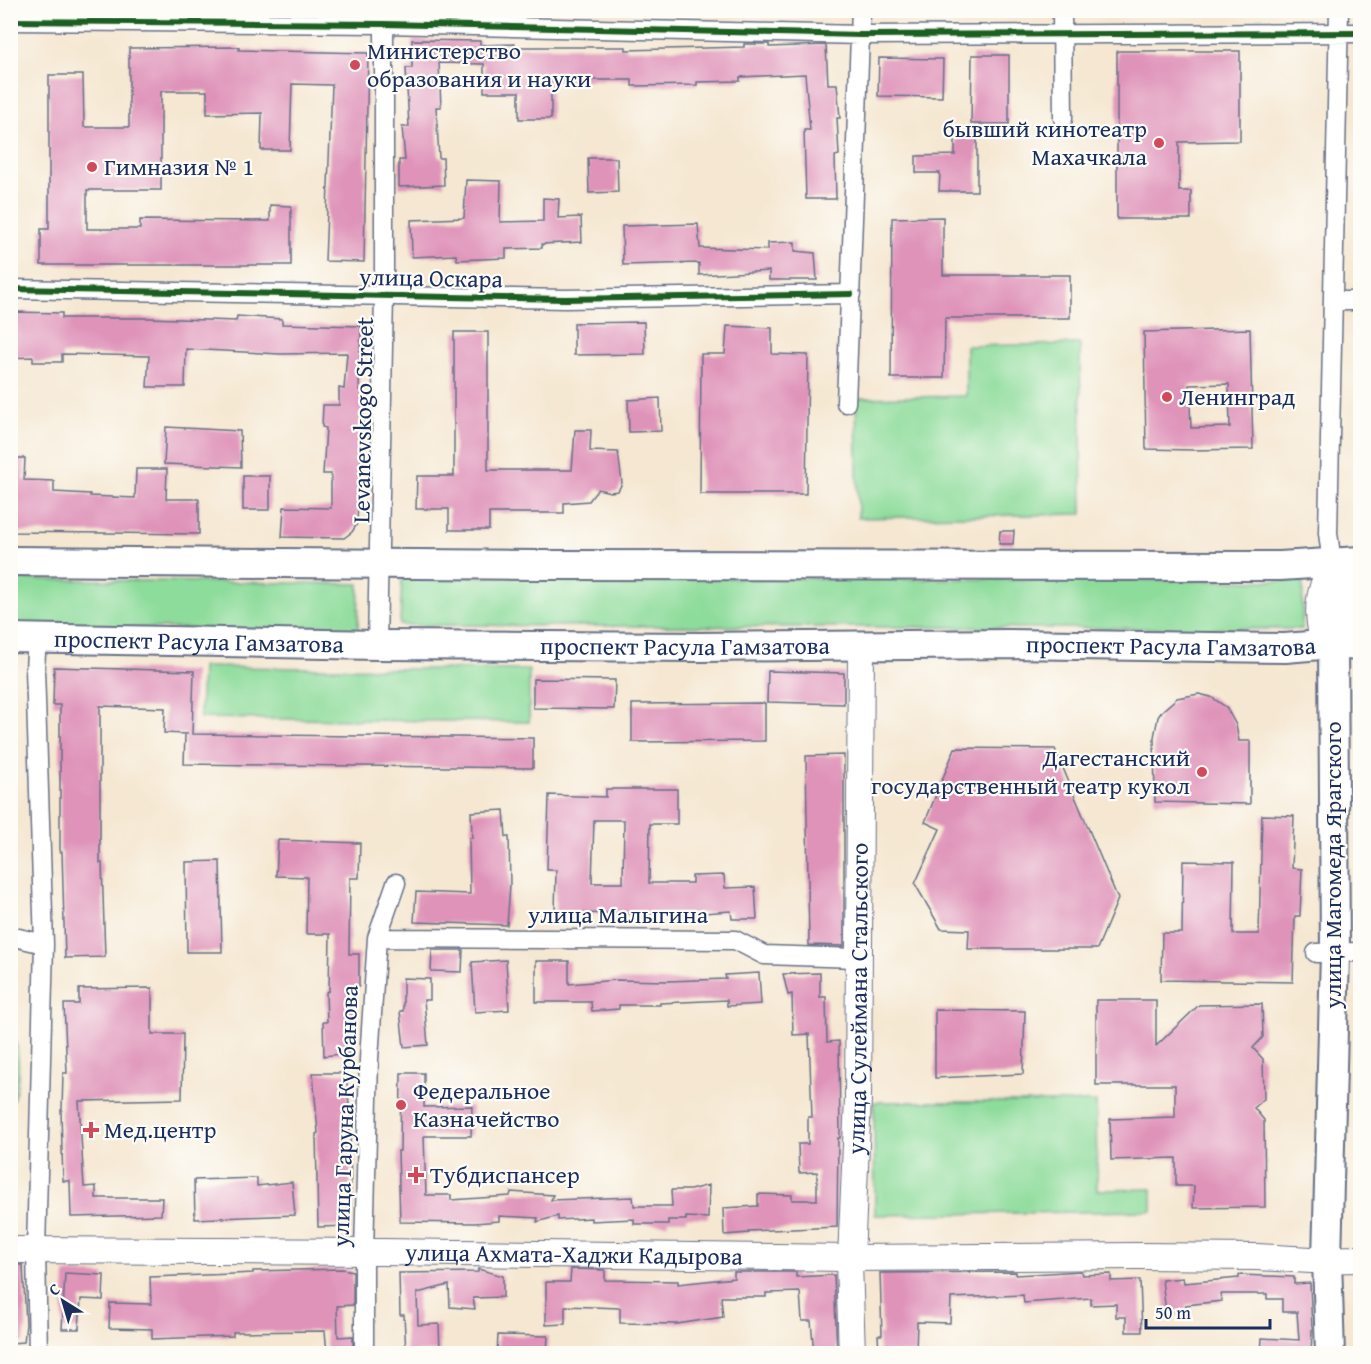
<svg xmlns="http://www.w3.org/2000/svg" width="1371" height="1364" font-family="'Gentium Book Plus',serif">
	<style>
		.green { fill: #8edc9b; stroke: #54867c; stroke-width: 1.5 }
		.building { fill: #df93b9; fill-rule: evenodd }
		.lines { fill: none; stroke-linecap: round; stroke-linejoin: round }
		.minor-casing { stroke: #676f86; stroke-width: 21 }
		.secondary-casing { stroke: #676f86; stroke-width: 28 }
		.primary-casing { stroke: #676f86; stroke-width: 32 }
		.minor { stroke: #fff; stroke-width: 18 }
		.secondary { stroke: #fff; stroke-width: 26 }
		.primary { stroke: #fff; stroke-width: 28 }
		.cycleway-casing { stroke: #fdfcf7; stroke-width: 10 }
		.cycleway { stroke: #1b5e20; stroke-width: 6 }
		.poi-dot { fill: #d1495b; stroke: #fdfcf7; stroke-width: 2 }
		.labels { text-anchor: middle; stroke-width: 4.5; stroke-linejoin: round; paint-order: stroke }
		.poi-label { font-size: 24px; fill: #1b2f5e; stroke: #fdfcf7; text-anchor: start }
		.street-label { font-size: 24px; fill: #1b2f5e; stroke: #fdfcf7 }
	</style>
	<rect width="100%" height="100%" fill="#fdfcf7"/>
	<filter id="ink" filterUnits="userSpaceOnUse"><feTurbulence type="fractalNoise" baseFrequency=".0167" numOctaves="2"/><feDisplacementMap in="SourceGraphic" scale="12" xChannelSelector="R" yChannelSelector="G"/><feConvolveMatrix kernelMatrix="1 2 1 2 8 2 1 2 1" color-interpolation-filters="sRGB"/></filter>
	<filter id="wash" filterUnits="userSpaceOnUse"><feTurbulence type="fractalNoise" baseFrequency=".008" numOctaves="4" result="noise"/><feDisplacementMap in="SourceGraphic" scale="24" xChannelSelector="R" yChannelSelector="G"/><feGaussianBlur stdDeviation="1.35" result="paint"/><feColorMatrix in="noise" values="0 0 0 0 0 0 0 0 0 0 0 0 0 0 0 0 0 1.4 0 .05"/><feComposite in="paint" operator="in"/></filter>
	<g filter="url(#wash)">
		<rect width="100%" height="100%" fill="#f5e7d1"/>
		<!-- green -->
		<path class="green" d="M1080 344 1082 514 858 518 856 398 966 396V346Z
			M402 576 1303 581 1302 629 400 625Z
			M11 579 359 584 358 631 11 626Z
			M202 667 529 670V722L200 718Z
			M10 1023C21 1048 21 1081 11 1106Z
			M1096 1102 1097 1190 1152 1189V1211L875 1215 874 1102Z"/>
		<g id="blocks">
			<!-- building -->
			<path class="building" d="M412 40 480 41V45L515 44V47H626V50L744 47V44H769V47L826 45 828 84H837L840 118H837L839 155 835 156 836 199H806L804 130H810L805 74 740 77V81L697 82V85L632 86V80H551V119H519V92H484V64L439 63 441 107H436L439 158H443L444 185 399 187V160H405L402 127H409L406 68H412Z
				M239 47V50L368 53 364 262 325 261 332 85 292 84 290 150H261L262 113 207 114V91H161V190H87V229H140V220L270 221V205L291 206V265H41V229H49V75H83L84 127H129V48Z
				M1117 51H1240V141L1179 142V191H1191V219H1117Z
				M972 55H1009V124H971Z
				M879 58 943 59 942 97 878 96Z
				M955 134H977V191H939L940 173H916V156L955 155Z
				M588 158H617L618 192 589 193Z
				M466 180 501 181 500 222 543 221V198L559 199 558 218 581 217 582 242 542 244V248L506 249V258L457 260 456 255 412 257 411 220 464 218Z
				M943 217V275H1070V318H945L944 378H891L892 218Z
				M698 224 700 248 768 250V243L795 242V251L815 253 817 280H769V271L699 275V263L623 265 622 226Z
				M10 312 62 313V318H150L236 321 237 316 282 319V324L361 326 359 390H364L363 428 360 475H359L357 524 352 532 344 538 282 537 284 507 331 508V474H323L326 428 322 427 323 405H339V388L344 389 347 353 280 354 186 349 185 387H147L149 356 62 354V362H33V357L10 358Z
				M644 322 645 354 574 355V323Z
				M727 326 772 328V354L808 355 806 494H700L701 354H725Z
				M1250 329 1253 449 1192 450 1146 449 1144 332ZM1229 384 1230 427 1191 428 1189 385Z
				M454 332H488V470H572L575 430H591L590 451 618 452 622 483 618 491 610 492 598 489 589 501 564 503V513H489V530H449V509H416L417 476H454Z
				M660 398 661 431 629 432 628 400Z
				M166 427 240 431 241 467 164 464Z
				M10 458H25L24 480 54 481V492L90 494V496L135 498 136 469H167L166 499H199V534L10 532Z
				M243 476H270V510H243Z
				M1000 531H1014L1013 544H999Z
				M54 667 194 671 192 734 533 738V768L184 764 185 734H188L164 733 165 708 100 706V863H102L105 957 65 958 62 852H60V705H53Z
				M768 671 844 673V704L767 702Z
				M533 679 615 680 614 709 533 708Z
				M1199 694 1211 697 1226 707 1236 725 1239 741H1250V804L1155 802 1154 737 1158 717 1162 711 1177 698Z
				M765 703V741L632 742V704Z
				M955 748 1055 749 1118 899 1097 949H968L969 930 941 929 915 884 940 829 925 822Z
				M844 755V946L809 945 806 756Z
				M606 789H677V824H650L649 883H692V876L724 875 725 888 755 887 757 919H732L731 911 689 914 555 913 556 870H547L549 795 606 797ZM594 820H624L623 883H592Z
				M504 810 506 837H509L510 885 507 925 414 922 416 892 470 894 469 838H472L471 812Z
				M1262 815 1294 816 1292 868 1302 869 1300 916H1295L1293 982 1161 980 1162 933H1182L1183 861 1234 862 1233 934H1259Z
				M278 840 360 843 359 878H350L349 954H359V987H355L356 1016H352L353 1044H349V1053L324 1056 323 1022H327L326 992 329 991 330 934H306L307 877 276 876Z
				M220 861 222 952H187L186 862Z
				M432 950H463L462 972 431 971Z
				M506 960 509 1010 475 1012 472 962Z
				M536 961H569V984L617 980 668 981 726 979 725 975 759 973 761 1004 727 1006V1000L660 1003V1005H619V1009L592 1011 591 1002H536Z
				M820 973V997H826L827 1042 839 1041 840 1138H838L837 1227 748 1231 749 1233 724 1235 723 1208 758 1206V1194L792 1195V1200H817V1172L799 1173 798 1144H808V1117H812L809 1034 793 1035 792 994 788 995 783 974Z
				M403 978 430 979V1000H424L428 1045 404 1047 400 1011H403Z
				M152 988V1034H183L182 1099 79 1101 84 1187 96 1186V1198H162L161 1215 71 1217 70 1181H63L62 1150 61 1110H62L63 1073H67L64 1004H79V989Z
				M1096 1000H1156V1046L1199 1005 1262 1004 1263 1037 1253 1048 1263 1059 1264 1099 1254 1108 1264 1120 1265 1207 1193 1208 1194 1186H1176V1158L1111 1160 1110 1119 1175 1117V1085H1096Z
				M935 1010 1025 1011 1023 1074 935 1078Z
				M313 1073H346L350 1116 351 1226 318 1227 316 1134 318 1133Z
				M401 1073H424V1107L472 1106 471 1136H424L426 1195H451V1200L510 1196 511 1192 553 1195 551 1200 633 1197 634 1206H672L671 1190H690L709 1185 708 1218 686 1217V1220H668V1224H634V1219L591 1221V1218L558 1220V1216L537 1222 538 1218 499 1216V1221L475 1223 400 1222 398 1151H400Z
				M257 1178V1186L292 1182 295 1215 195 1219 194 1180Z
				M10 1265H23L26 1324 24 1342 10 1343Z
				M342 1269 353 1271V1305L337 1306 338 1337 353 1336V1353H327L325 1331 233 1332V1336L152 1339V1329L109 1328 110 1303 151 1304 150 1277 233 1274 253 1273V1271Z
				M478 1269 503 1276V1297L473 1298 475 1309 450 1307 449 1285 417 1293 418 1325 439 1324 440 1351 406 1353 404 1315H400L399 1273 478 1272Z
				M571 1269 605 1270V1280L678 1281V1284L734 1278V1272H796V1277L834 1275 837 1353H814L811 1321H802L800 1292 766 1293V1297H721L723 1317 677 1324 620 1323V1308L565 1306V1324L546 1325V1282H570Z
				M1081 1271 1082 1275 1111 1274V1281L1140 1280 1142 1332H1126V1317H1116V1304L1091 1305V1298L1024 1303 1023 1295 951 1298 950 1323 917 1322 916 1353H879L878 1335H882L880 1273 1016 1272V1275Z
				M65 1273 104 1275 103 1300 81 1299 79 1329H62Z
				M1239 1275 1294 1277V1284L1310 1283 1312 1332 1311 1353H1261L1262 1338 1299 1340 1297 1312H1282V1299H1267V1294H1221L1222 1301 1186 1305 1187 1310 1166 1312 1162 1280 1183 1278 1184 1283 1239 1278Z
				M498 1335 548 1336 547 1353H497Z"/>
		</g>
	</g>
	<g filter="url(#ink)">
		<use href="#blocks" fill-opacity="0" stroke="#676f86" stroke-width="1.5"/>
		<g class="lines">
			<!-- minor casing -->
			<g class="minor-casing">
				<path id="minor" d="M1062 10 1063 119
					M10 21 384 24 861 35 1360 33
					M10 289 565 299 851 294
					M1334 301H1360
					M846 403 861 10
					M1332 563 1328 533 1339 10
					M37 638 35 669 44 944 36 1250 38 1354
					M377 645 384 295V10
					M10 936 44 944
					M377 938 735 940 764 955 857 958
					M1316 953 1360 952
					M364 1354V1252L369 1059 377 938 396 883"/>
			</g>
			<!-- secondary casing -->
			<g class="secondary-casing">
				<g id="secondary">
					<path d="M1332 563 1344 580 1345 620 1333 644"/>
					<path d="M1324 646C1316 611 1317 596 1332 563"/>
					<path id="s1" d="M10 1250 381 1252 847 1258 1138 1256 1257 1257 1311 1260 1360 1259"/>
					<path id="s2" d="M852 1354 849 1262 851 1258 858 1099 861 646"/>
				</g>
			</g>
			<!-- primary casing -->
			<g class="primary-casing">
				<g id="primary">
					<path d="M10 561 540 565 1280 566 1360 561"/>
					<path id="s3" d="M10 638 377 645 700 647 1009 644 1285 648 1333 644 1360 646"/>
					<path d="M1330 1354 1327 1259 1335 953 1333 644"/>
				</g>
			</g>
			<!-- minor -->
			<use href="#minor" class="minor"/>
			<!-- secondary -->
			<use href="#secondary" class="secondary"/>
			<!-- primary -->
			<use href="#primary" class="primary"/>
			<!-- cycleway casing -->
			<g class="cycleway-casing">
				<path id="cycleway" d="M10 21 384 24 861 35 1360 33
					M10 289 565 299 851 294"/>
			</g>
			<!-- cycleway -->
			<use href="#cycleway" class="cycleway"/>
		</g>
	</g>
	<!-- markers -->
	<g class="poi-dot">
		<circle cx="355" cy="65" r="6"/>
		<circle cx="1159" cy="143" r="6"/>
		<circle cx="92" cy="167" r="6"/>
		<circle cx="1167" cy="397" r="6"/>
		<circle cx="1202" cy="772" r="6"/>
		<circle cx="401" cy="1105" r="6"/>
		<path d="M88 1121h6v6h6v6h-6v6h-6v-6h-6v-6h6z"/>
		<path d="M413 1166h6v6h6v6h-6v6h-6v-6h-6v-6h6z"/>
	</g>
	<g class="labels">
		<!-- poi labels -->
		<g class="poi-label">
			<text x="367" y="59">Министерство<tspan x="367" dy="28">образования и науки</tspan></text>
			<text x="1147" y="137" text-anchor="end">бывший кинотеатр<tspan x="1147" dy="28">Махачкала</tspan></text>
			<text x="104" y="175">Гимназия № 1</text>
			<text x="1179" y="405">Ленинград</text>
			<text x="1190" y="766" text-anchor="end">Дагестанский<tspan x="1190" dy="28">государственный театр кукол</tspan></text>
			<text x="413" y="1099">Федеральное<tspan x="413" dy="28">Казначейство</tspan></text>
			<text x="104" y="1138">Мед.центр</text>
			<text x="430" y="1183">Тубдиспансер</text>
		</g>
		<!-- street labels -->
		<g class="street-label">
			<text transform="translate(431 278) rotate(1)" y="8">улица Оскара</text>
			<text transform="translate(363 420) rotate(-89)" y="8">Levanevskogo Street</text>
			<text dy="8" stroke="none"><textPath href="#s3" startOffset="189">проспект Расула Гамзатова</textPath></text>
			<text dy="8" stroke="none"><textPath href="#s3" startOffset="1161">проспект Расула Гамзатова</textPath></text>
			<text dy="8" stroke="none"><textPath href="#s3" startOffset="675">проспект Расула Гамзатова</textPath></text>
			<text transform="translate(1333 865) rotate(-90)" y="8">улица Магомеда Ярагского</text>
			<text x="618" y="923">улица Малыгина</text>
			<text dy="8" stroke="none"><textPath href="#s2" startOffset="356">улица Сулеймана Стальского</textPath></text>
			<text transform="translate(345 1116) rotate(-88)" y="8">улица Гаруна Курбанова</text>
			<text dy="8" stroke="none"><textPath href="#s1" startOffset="564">улица Ахмата-Хаджи Кадырова</textPath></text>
		</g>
	</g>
	<!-- margin -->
	<rect width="1371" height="1364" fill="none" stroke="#fdfcf7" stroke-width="36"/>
	<!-- north arrow -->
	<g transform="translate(63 1301) rotate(323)" stroke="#fdfcf7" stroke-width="4.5" paint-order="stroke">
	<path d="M0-4.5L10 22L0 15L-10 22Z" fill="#1b2f5e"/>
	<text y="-9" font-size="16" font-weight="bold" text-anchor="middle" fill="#1b2f5e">С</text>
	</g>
	<!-- scale -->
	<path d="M1146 1319v9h124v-9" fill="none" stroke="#1b2f5e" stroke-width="3"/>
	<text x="1155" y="1319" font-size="18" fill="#1b2f5e" stroke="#fdfcf7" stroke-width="4.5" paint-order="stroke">50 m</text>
</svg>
